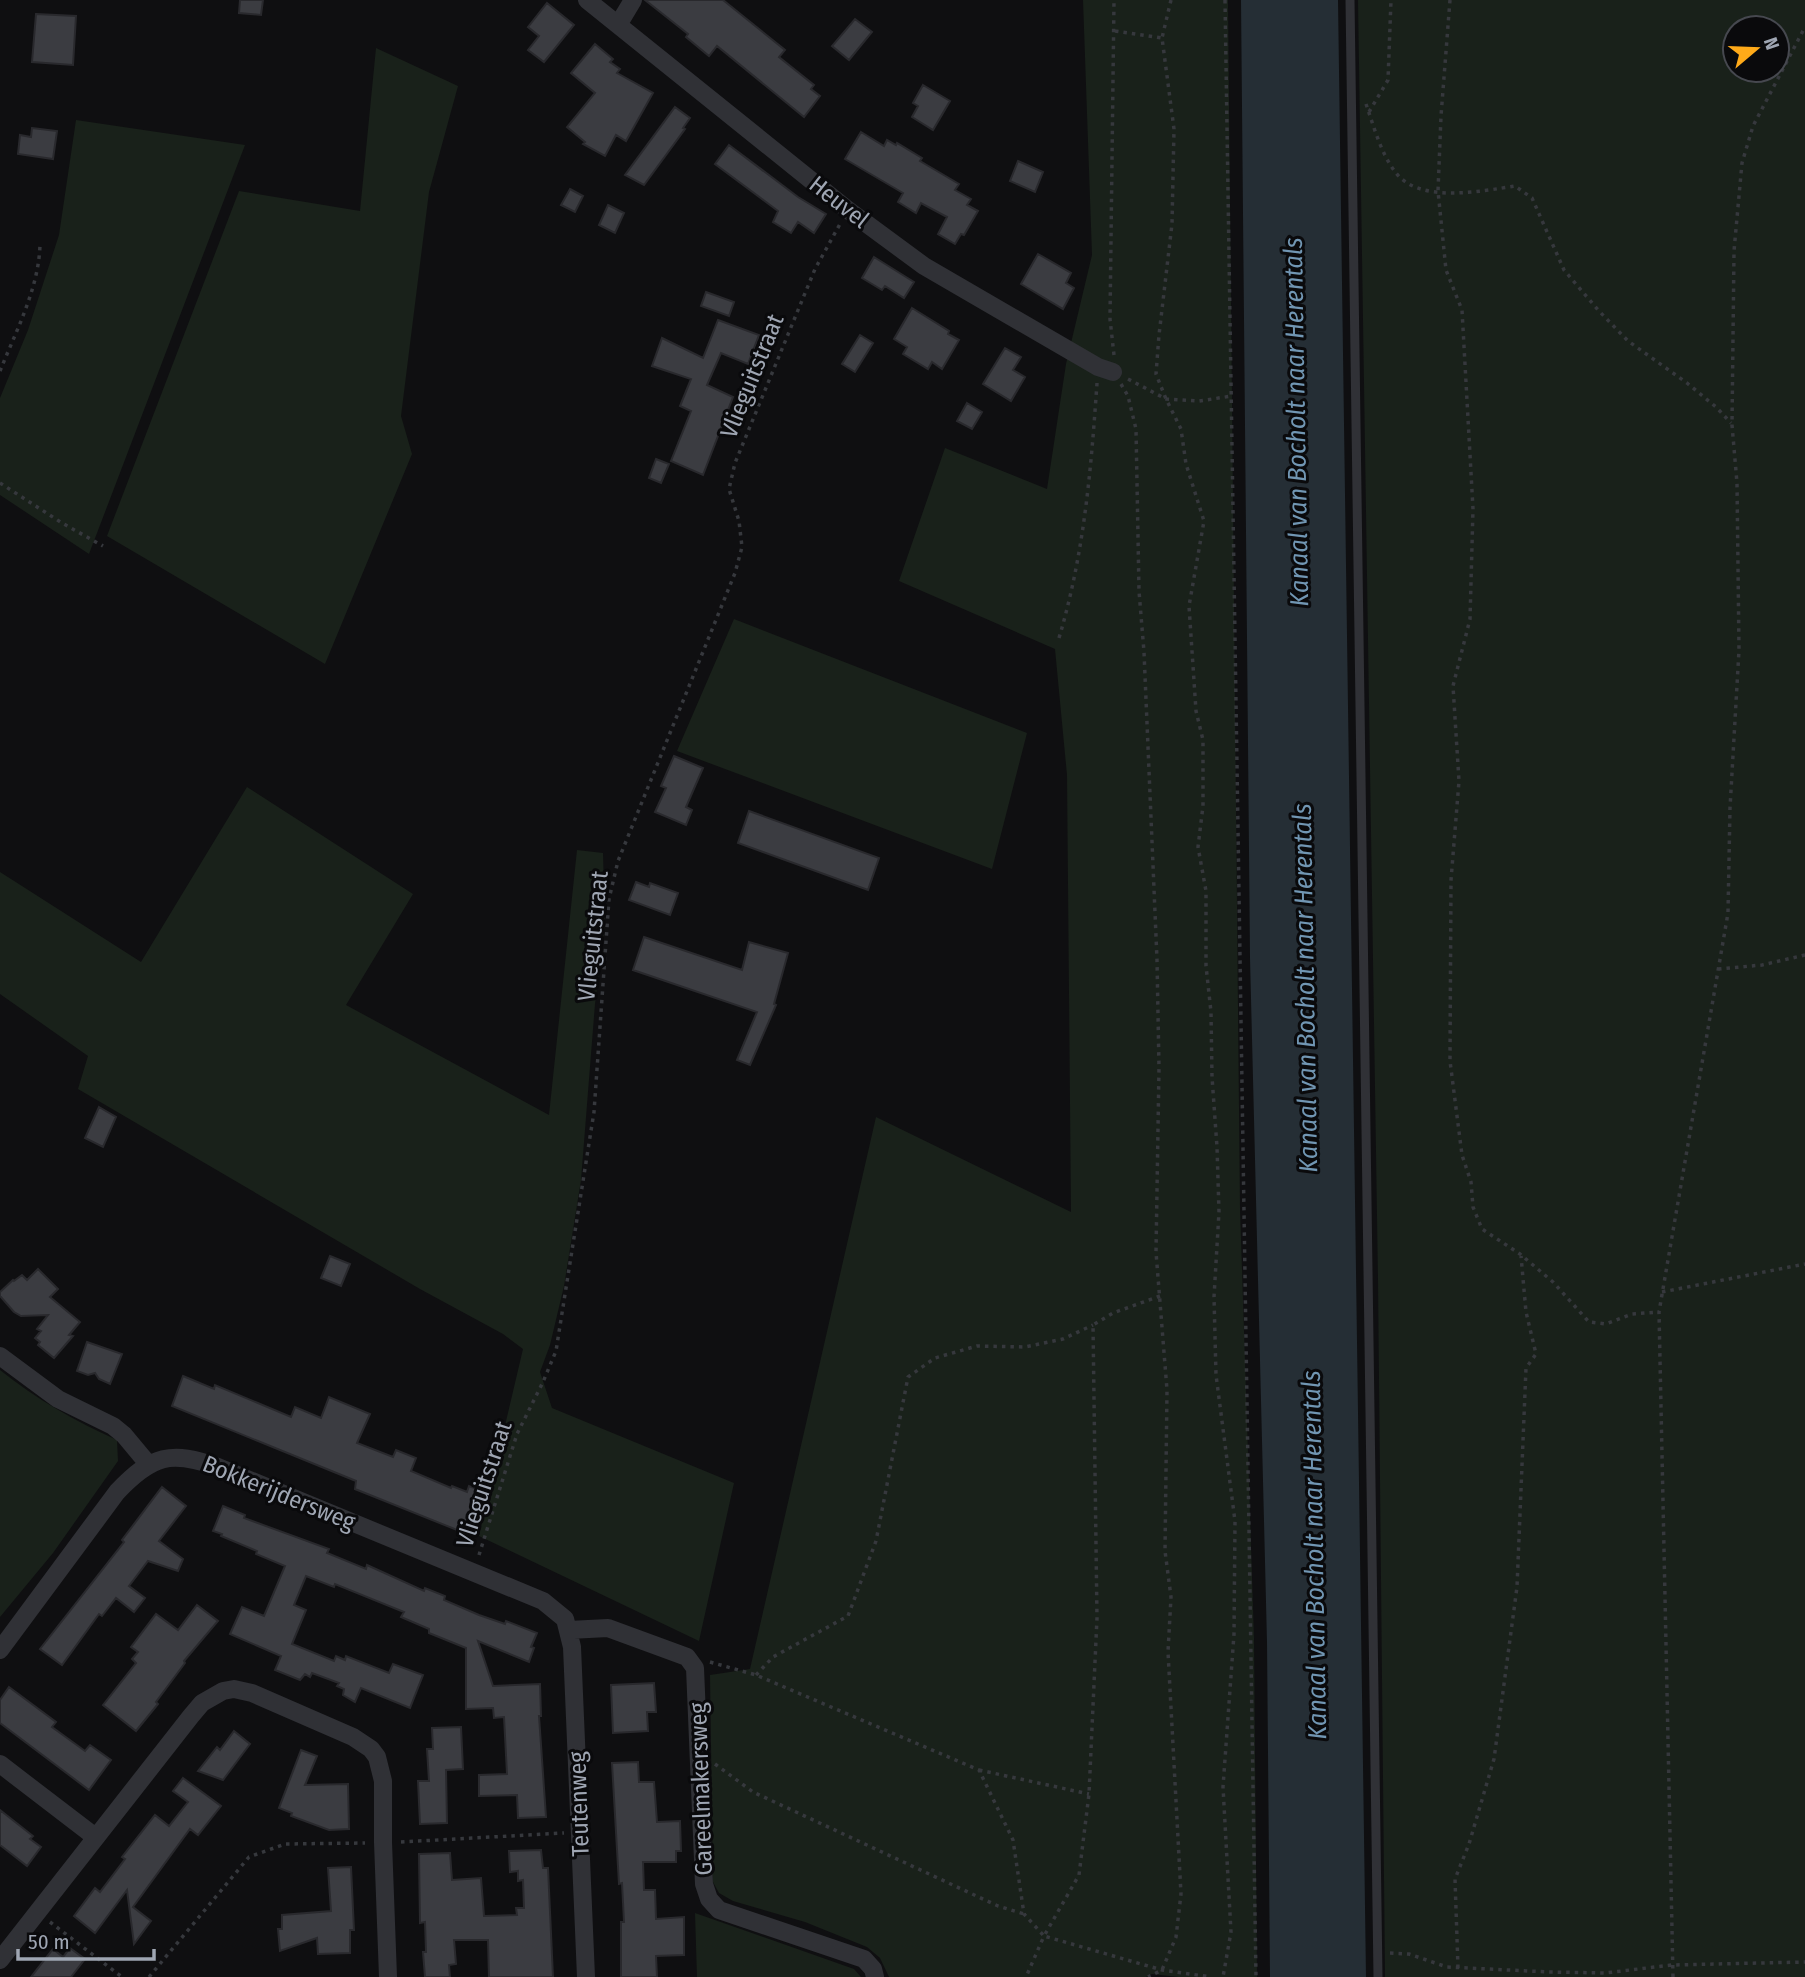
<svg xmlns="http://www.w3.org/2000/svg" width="1805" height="1977" font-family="'Fira Sans Condensed',sans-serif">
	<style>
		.green { fill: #19211a; fill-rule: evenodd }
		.water { fill: #252e35 }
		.building { fill: #3b3c41; stroke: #29292d; stroke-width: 2 }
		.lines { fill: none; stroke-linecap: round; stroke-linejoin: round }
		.path { stroke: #36383d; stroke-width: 3.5; stroke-dasharray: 3.5 5; stroke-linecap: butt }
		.service { stroke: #303136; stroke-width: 9 }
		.minor { stroke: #303136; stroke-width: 18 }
		.labels { text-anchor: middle; stroke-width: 6; stroke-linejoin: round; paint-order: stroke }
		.street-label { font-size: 24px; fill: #9fa6b3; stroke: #0a0a0c }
		.water-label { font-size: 26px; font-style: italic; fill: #7196b3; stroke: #0a0a0c }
	</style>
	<rect width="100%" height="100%" fill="#0f0f11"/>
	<!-- green -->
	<path class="green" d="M1083 0H1228L1240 1208 1254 1638 1257 1977H1178L1152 1974 1146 1977H889L880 1958 867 1947 805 1922 733 1901 719 1893 713 1882 710 1675 750 1669 876 1117 1071 1212 1067 775 1055 649 899 581 945 448 1047 489 1066 364 1092 255Z
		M1358 0H1805V1977H1385L1378 1280ZM1735 28H1777V70H1735Z
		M376 48 458 86 429 192 401 416 412 454 325 664 107 536 239 191 360 211Z
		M76 120 245 145 89 554 0 495V398L28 330 59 235Z
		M734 619 1027 733 992 869 677 751Z
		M247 787 413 894 346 1005 549 1115 577 850 603 853 605 924 595 1004 581 1180 564 1286 550 1345 540 1372 552 1408 734 1483 699 1641 479 1536 523 1349 503 1334 420 1289 78 1089 88 1056 0 994V872L141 962Z
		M0 1370C36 1399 75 1421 117 1440L118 1461 53 1553 0 1617Z
		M695 1913 854 1969 861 1977H697Z"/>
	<!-- water -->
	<path class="water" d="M1241 0H1338L1366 1977H1270L1267 1642 1250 958Z"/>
	<!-- building -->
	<path class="building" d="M240 0H263L261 15 239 13Z
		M645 0H723L785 50 779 57 814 85 811 89 820 96 804 117 717 46 709 56 686 37 688 34Z
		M547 3 574 25 544 62 528 50 539 36 528 27Z
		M36 14 76 16 73 65 32 62Z
		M855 19 872 32 849 60 832 46Z
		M595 44 613 59 610 62 620 69 617 73 653 93 626 141 616 135 605 156 583 144 585 142 567 127 595 93 571 73Z
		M923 85 950 101 933 130 912 117 918 106 913 103Z
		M675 107 690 118 683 128 685 129 644 185 625 175Z
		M32 128 57 131 53 159 18 154 20 135 31 137Z
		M861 132 884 146 887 140 896 145 897 143 922 158 920 161 959 184 955 190 971 199 967 205 978 211 964 235 961 234 955 244 938 234 947 217 921 203 916 213 898 202 903 193 845 159Z
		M729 145 798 197 826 214 814 233 798 222 791 233 773 222 778 211 715 164Z
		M1018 161 1043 172 1035 192 1010 181Z
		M570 189 583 196 575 212 561 205Z
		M608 205 624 213 615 233 599 225Z
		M1038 254 1071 273 1066 283 1074 288 1063 309 1021 284Z
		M874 257 914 282 904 298 885 286 882 290 862 278Z
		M706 292 734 302 729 316 701 306Z
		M912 308 949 331 948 334 959 340 942 369 932 362 928 369 903 354 907 347 894 339Z
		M718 320 759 335 748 364 721 353 707 385 733 397 703 475 671 461 691 411 680 406 691 379 652 366 662 338 703 358Z
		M860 335 873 343 855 372 842 364Z
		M1005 348 1021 357 1013 370 1025 377 1011 401 983 384Z
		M967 403 982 412 972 429 957 421Z
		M656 459 669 464 661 483 649 478Z
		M674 756 703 768 686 807 692 810 686 825 655 812 666 788 661 786Z
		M749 811 879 858 868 890 738 843Z
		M636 882 649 887 650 883 678 893 670 915 629 900Z
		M644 937 742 970 749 942 788 953 774 1004 776 1005 750 1065 737 1060 757 1012 633 970Z
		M99 1107 116 1117 103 1147 85 1138Z
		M330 1256 350 1264 341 1286 321 1278Z
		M38 1269 58 1289 50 1297 80 1322 69 1335 73 1336 54 1358 38 1345 40 1342 35 1338 41 1331 37 1329 48 1315 21 1316 14 1312 0 1296V1292L13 1280 14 1281 22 1275 27 1280Z
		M87 1342 122 1354 110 1384 99 1379 95 1373 88 1375 77 1371Z
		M183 1376 214 1389 215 1385 291 1417 295 1407 321 1418 329 1397 370 1414 357 1443 393 1457 396 1450 416 1458 411 1471 451 1488 452 1486 467 1492 469 1486 485 1492 475 1516 479 1518 472 1536 355 1489 356 1481 172 1406Z
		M162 1487 186 1506 159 1541 183 1559 178 1571 148 1561 129 1586 145 1598 134 1612 116 1598 102 1616 99 1614 62 1665 40 1649 124 1542 122 1540Z
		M223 1506 245 1515 244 1518 329 1549 327 1553 366 1569 367 1565 424 1591 425 1588 445 1596 444 1600 479 1615 505 1624 506 1621 537 1633 531 1647 534 1648 529 1662 478 1641 493 1686 540 1684 541 1716H539L546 1817 518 1818 517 1795 479 1796V1775L507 1774 504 1717 494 1718 493 1708 466 1709V1648L429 1633V1629L401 1617 404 1612 335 1584 334 1587 306 1576 294 1605 306 1610 292 1644 334 1661 336 1656 345 1660 346 1656 389 1673 393 1664 423 1675 410 1708 361 1688 355 1702 343 1695 344 1689 337 1686 339 1683 312 1673 310 1677 305 1674 300 1680 275 1670 281 1656 230 1634 242 1607 264 1616 285 1566 256 1554 257 1551 221 1536 222 1534 213 1531Z
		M197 1605 218 1621 184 1661 185 1663 156 1702 158 1704 136 1731 103 1705 136 1663 132 1659 138 1652 131 1647 156 1614 178 1630Z
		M654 1683 656 1712H647L648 1731 613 1733 611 1685Z
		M9 1687 56 1722 52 1727 85 1751 90 1745 111 1760 89 1790 0 1723V1700Z
		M461 1727 463 1769 446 1770 447 1823 420 1824 418 1781H429L427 1749H433L432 1728Z
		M234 1731 250 1744 223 1780 198 1771 217 1747 220 1750Z
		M301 1750 317 1756 305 1785 348 1784 349 1829 329 1830 291 1816 292 1813 279 1808Z
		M638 1762 639 1782H654L657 1822 680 1821 681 1851H676V1862H643L644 1890H655L656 1919 684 1917V1955L656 1956 657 1977H621V1922H624L622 1883 619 1884 612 1763Z
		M183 1778 221 1806 198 1835 190 1829 133 1907 151 1921 134 1944 127 1890 95 1933 74 1916 95 1888 100 1892 125 1859 122 1857 155 1815 169 1826 188 1802 173 1791Z
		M0 1810 33 1836 30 1839 41 1847 27 1866 0 1845Z
		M541 1850 543 1868H548L553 1977H489L488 1940H454L456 1964 449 1965 450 1977H425L423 1952H426L425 1922 420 1923 419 1854 450 1853 452 1880 481 1878 484 1916 517 1915 516 1908H524L523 1880 518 1881V1871L510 1872 509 1851Z
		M351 1867 354 1930H350V1953L318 1954 317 1938 280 1951 278 1929H282V1915L331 1911 328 1868Z
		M70 1948 85 1959 71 1977H31L53 1949 63 1957Z"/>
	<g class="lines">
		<!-- path -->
		<path class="path" d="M1171 0 1162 38 1174 129 1172 224 1159 335 1156 374 1166 399 1181 429 1186 464 1204 521 1189 606 1196 711 1203 740V806L1198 847 1206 891V966L1211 1012 1212 1077 1217 1147 1219 1212 1214 1297 1216 1375 1235 1521 1234 1634 1223 1787 1231 1932 1223 1977
			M1225 0 1256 1977
			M1450 0 1441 116 1438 191 1446 270 1462 310 1473 509 1470 619 1453 686 1459 781 1451 880 1450 1061 1462 1155 1471 1182 1473 1207 1482 1229 1520 1254 1553 1282 1589 1322 1606 1324 1632 1314 1659 1312
			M1115 31 1162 38
			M1366 104C1374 127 1381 154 1396 173 1420 204 1482 191 1515 186L1532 198 1564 270 1599 311 1628 341 1687 383 1716 407 1731 423
			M1369 112 1388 80 1391 0
			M1114 355 1110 319 1114 0
			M0 371C16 331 40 286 40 242
			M1128 379 1166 399 1199 401 1232 396
			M1121 384 1128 396 1136 429 1139 591 1144 652 1157 960 1159 1068 1156 1252 1167 1390 1165 1551 1171 1597 1168 1652 1181 1894 1176 1937 1162 1970 1148 1977
			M0 483 62 523 103 546
			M1059 638C1084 554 1091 471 1097 383
			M1718 969 1762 965 1805 955
			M1662 1292 1805 1264
			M1160 1296 1113 1313 1093 1325 1097 1618 1089 1794 1079 1875 1044 1936 1162 1970 1211 1977
			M479 1555 517 1434 543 1382 556 1351 594 1112 609 899 618 861 735 573 742 547 739 521 729 489 735 463 815 269 840 224
			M710 1662 756 1675 979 1770 1013 1840 1024 1914 1044 1936 1026 1977
			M756 1675 773 1657 848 1616 876 1541 908 1377 935 1358 977 1346 1025 1347 1063 1339 1093 1325
			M715 1764 753 1792 998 1906 1024 1914
			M979 1770 1089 1794
			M401 1842 564 1833
			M50 1922 122 1977
			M1390 1953 1409 1954 1447 1967 1549 1972 1605 1973 1672 1965 1805 1962
			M1458 1968 1455 1879 1469 1844 1494 1759 1517 1587 1526 1368 1536 1354 1526 1312 1521 1256
			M149 1977 249 1857 285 1844 365 1843
			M1673 1977 1659 1312 1728 913 1730 808 1739 650 1737 483 1732 425 1734 251 1742 163 1753 126 1805 27"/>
		<!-- service -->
		<path class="service" d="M1350 0 1378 1977"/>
		<!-- minor -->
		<path class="minor" d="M587 0 848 210 924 266 1098 367 1113 372
			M618 25 633 0
			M0 1356 58 1399 113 1426 124 1435 149 1465
			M569 1630 608 1628 687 1657 695 1668 704 1884 709 1899 719 1910 864 1959 873 1969 875 1977
			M0 1650 117 1492C152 1455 171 1450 218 1467L543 1601 565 1619 572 1647 586 1977
			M0 1764 94 1836
			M0 1960 191 1716 202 1703 223 1691 234 1689 252 1693 353 1737 371 1749 377 1757 383 1781V1842L388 1977"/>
	</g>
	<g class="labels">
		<!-- street labels -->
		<g class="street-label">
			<text transform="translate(839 202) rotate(38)" y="8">Heuvel</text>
			<text transform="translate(752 376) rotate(-68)" y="8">Vlieguitstraat</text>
			<text transform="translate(593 936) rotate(-84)" y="8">Vlieguitstraat</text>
			<text transform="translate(484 1484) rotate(-72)" y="8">Vlieguitstraat</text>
			<text transform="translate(279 1493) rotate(22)" y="8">Bokkerijdersweg</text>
			<text transform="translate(701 1789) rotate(-92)" y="8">Gareelmakersweg</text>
			<text transform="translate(579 1804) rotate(-92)" y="8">Teutenweg</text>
		</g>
		<!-- water labels -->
		<g class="water-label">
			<text transform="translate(1296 422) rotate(-91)" y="9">Kanaal van Bocholt naar Herentals</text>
			<text transform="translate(1305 988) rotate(-91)" y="9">Kanaal van Bocholt naar Herentals</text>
			<text transform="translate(1314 1555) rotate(-91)" y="9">Kanaal van Bocholt naar Herentals</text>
		</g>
	</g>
	<!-- north arrow -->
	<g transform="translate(1756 49) rotate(71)"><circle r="33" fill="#0a0a0c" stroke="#46484f" stroke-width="2"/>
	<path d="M0-5L12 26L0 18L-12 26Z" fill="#ffaa19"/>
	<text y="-10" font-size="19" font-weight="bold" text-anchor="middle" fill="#9fa6b3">N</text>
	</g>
	<!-- scale -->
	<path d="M18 1949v10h136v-10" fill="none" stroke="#9fa6b3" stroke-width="3.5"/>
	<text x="28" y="1949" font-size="21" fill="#9fa6b3" stroke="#0a0a0c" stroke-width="5" paint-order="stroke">50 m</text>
</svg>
